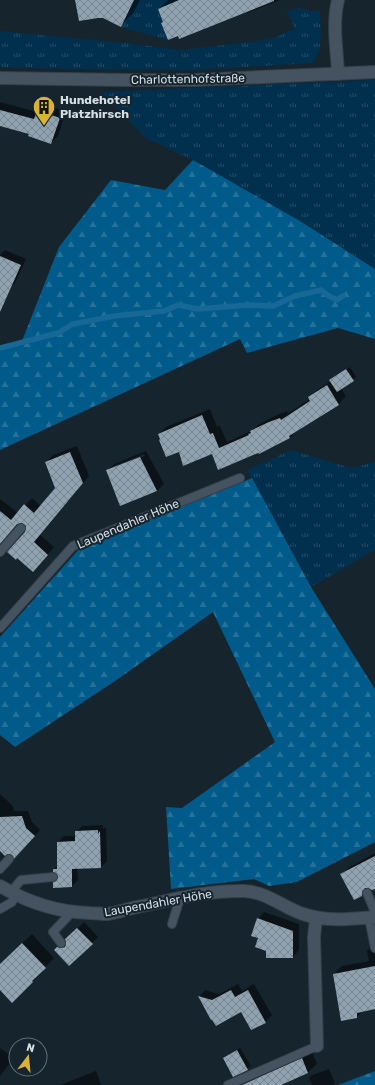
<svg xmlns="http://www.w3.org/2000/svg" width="375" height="1085" font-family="Rubik,sans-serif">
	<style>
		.grass { fill: url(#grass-tufts) }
		.forest { fill: url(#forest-firs) }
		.shadow { fill: #0007; fill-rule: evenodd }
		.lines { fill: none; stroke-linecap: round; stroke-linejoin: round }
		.stream { stroke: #176797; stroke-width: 5.5 }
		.building { fill: url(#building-cross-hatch) }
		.lane-casing { stroke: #353f48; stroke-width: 10 }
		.street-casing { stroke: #353f48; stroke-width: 14 }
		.secondary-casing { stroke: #353f48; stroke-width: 14 }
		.lane { stroke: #44535f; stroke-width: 8 }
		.street { stroke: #44535f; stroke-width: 12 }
		.secondary { stroke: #44535f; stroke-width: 12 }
		.labels { text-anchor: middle; stroke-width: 4; stroke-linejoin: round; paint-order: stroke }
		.street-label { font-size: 12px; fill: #d5dee5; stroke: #16242e }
		.poi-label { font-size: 12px; font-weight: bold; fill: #d5dee5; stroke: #16242e; text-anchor: start }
	</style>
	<defs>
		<pattern id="grass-tufts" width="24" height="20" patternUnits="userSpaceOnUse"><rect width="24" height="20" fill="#00304d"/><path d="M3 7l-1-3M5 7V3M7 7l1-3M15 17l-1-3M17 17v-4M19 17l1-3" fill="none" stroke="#244e66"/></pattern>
		<pattern id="forest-firs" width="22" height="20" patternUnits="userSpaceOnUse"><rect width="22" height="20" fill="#005b8a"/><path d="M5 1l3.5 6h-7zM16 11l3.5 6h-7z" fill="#24729a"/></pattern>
		<pattern id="building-cross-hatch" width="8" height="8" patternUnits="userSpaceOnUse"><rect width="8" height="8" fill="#90a2b0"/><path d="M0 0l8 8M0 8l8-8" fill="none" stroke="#788690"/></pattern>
	</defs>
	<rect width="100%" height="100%" fill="#16242e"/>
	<!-- grass -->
	<path class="grass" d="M134 0H179L158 9 163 22 161 23 168 40 121 27Z
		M299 8 311 11 320 10C320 29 324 48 313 63L193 70 72 69 0 67V31L125 43 183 50 271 39 295 29 287 11Z
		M375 80V269L300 221 193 160 147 139 101 92Z
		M291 450 351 468 375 462V550L311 587 247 470Z"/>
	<!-- forest -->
	<path class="forest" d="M193 160 300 221 375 269V339L338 328 247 353 240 339 0 450V346L22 341 59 247 111 180 165 190Z
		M252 478 311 587 375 689V842L297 882 269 886 254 879 171 889 166 807 182 808 275 742 213 612 115 681 15 747 0 735V637L80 548Z
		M375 1071V1085H338Z"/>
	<!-- shadow -->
	<path class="shadow" d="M76 0H140L134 12 121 25Z
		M168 0H280L247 13 246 11 179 35 162 23 164 21 159 9Z
		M0 102 37 112 45 104 66 112 58 136 51 143 30 133 0 125Z
		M5 250 26 259 15 283 9 289 0 285V255Z
		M350 367 356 377 341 388 346 396 339 404 297 430 290 438 213 453 180 450 161 439 159 434 166 427 210 409 217 427 220 426 227 442 253 430 259 424 277 415 287 411 288 413 310 399 309 397 317 390 331 381 330 380 334 377Z
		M77 446 89 476 40 535 54 547 40 564 26 532 27 526 25 523 18 522 2 540 0 546V499L18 513 32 498 41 506 56 488 46 462 53 455Z
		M146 451 164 484 157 491 121 505 107 471 114 464ZM144 454 145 456 114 468V466Z
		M0 794 13 806 14 811H28L32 822 40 830 20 852 14 855 0 851Z
		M103 825V829L106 827 107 861 101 867H77L78 880 72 886 59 878 60 877 54 869 58 865V842L64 836H76V832L82 826Z
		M375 853V888L369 887 362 895 341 875 348 868Z
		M264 912 299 924V950L293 957 267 950 259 937 258 919Z
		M84 922 98 937 92 943 55 950 65 941 67 942 73 933Z
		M32 934 54 958 41 971 42 972 12 1001 0 988V968L15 950Z
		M375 943V1008L363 1011 357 1017 334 974 342 966 369 961 367 951Z
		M238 984 242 991 254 984 272 1015 265 1022 242 1010 199 997 205 990 219 994Z
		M0 1048 14 1058 0 1076Z
		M240 1048 251 1066 247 1069 224 1058Z
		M311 1050 317 1064 308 1072 278 1085H228Z
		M329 1069 335 1083 333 1085H312L309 1078 312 1075Z
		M96 1071 101 1085H60Z"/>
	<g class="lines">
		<!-- stream -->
		<path class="stream" d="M0 348 58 333 73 324 114 316 164 311 178 305 198 309 248 305 273 306 295 296 321 290 329 296 337 300 343 296"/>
	</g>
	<!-- building -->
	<path class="building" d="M75 0H134L121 27 103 18H98L79 21Z
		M179 0H274V1L179 39 178 36 168 40 161 23 163 22 158 9Z
		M0 110 34 119 37 110 60 118 51 144 28 136 29 134 0 126Z
		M0 256 21 265 0 312Z
		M346 369 354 381 337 392 329 380Z
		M327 385 339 405 289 436 290 438 259 454 258 453 218 470 212 454 183 466 179 452 166 457 159 440 160 439 158 434 202 415 210 434 213 433 219 448 249 435 248 434 251 433 250 431 269 422 280 418 281 420 310 401 308 397Z
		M70 452 83 483 34 542 48 555 33 572 17 558 16 560 7 552 25 532 26 526 22 523 17 524 0 544V511L11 520 24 504 34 513 55 488 45 462Z
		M140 457 157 491 120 506 106 470Z
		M22 816 26 828 35 836 14 859 12 855 8 854 5 856 0 851V817Z
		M98 830V834L100 831 101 868 72 869V887L53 888V882L56 881 58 877 57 874 53 872V869H57V842L75 841V831Z
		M375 856V889L372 890 368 888H365L362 892V896L354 900 340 874Z
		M257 918 293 931V958H266V951L255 947 258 938 251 936Z
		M77 928 93 944 69 966 54 950 57 947 61 948 65 947 66 943 65 939Z
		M22 943 46 968 32 981 33 982 12 1003 0 990V964Z
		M375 966V1009L357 1013V1018L341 1021 333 974Z
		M231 990 235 997 248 990 266 1023 251 1030 241 1012 216 1026 212 1020H211L198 996 212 1000Z
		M237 1050 248 1070 233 1077 223 1058Z
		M302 1058 308 1073 281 1085H242Z"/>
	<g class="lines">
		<!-- lane casing -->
		<g class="lane-casing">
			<path id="lane" d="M0 552 21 528
				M0 628 73 546 240 478
				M0 869 9 859
				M11 892 21 880 53 877
				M367 893 375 912
				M0 909 12 902 16 895
				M369 918 375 948
				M172 924 180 898
				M61 943 53 932 72 912
				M228 1085 317 1046"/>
		</g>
		<!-- street casing -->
		<g class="street-casing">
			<path id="street" d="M338 74C337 49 332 24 338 0
				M0 886C27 902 56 912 89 913 95 913 101 914 107 914 117 913 127 909 137 907 172 900 208 890 244 891 267 892 282 907 303 914 326 922 351 919 375 917
				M316 918 314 937 317 1046"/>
		</g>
		<!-- secondary casing -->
		<g class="secondary-casing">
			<path id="secondary" d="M0 78 125 80H195L375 72"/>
		</g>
		<!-- lane -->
		<use href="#lane" class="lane"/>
		<!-- street -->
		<use href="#street" class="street"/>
		<!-- secondary -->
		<use href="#secondary" class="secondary"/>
	</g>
	<!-- icons -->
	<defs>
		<g id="building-pin" transform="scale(1.15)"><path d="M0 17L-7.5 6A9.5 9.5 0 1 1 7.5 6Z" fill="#d9b334" stroke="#16242e"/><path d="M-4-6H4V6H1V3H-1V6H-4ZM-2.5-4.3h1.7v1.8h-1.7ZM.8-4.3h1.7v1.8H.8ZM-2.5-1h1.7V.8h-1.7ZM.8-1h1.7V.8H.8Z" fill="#111"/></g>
	</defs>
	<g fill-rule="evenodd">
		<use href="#building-pin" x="44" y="107"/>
	</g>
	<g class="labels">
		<!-- street labels -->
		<g class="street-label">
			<text transform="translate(188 79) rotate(-1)" y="4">Charlottenhofstraße</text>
			<text transform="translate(128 524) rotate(-23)" y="4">Laupendahler Höhe</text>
			<text transform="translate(158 903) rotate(-10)" y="4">Laupendahler Höhe</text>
		</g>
		<!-- poi labels -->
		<g class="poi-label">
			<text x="60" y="104">Hundehotel<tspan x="60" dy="14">Platzhirsch</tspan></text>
		</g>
	</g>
	<!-- north arrow -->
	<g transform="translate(28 1057) rotate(16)"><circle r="19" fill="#16242e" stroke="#626e77"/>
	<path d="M0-3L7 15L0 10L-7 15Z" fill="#d9b334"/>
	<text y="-6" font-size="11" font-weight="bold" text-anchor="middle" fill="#d5dee5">N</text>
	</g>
</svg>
